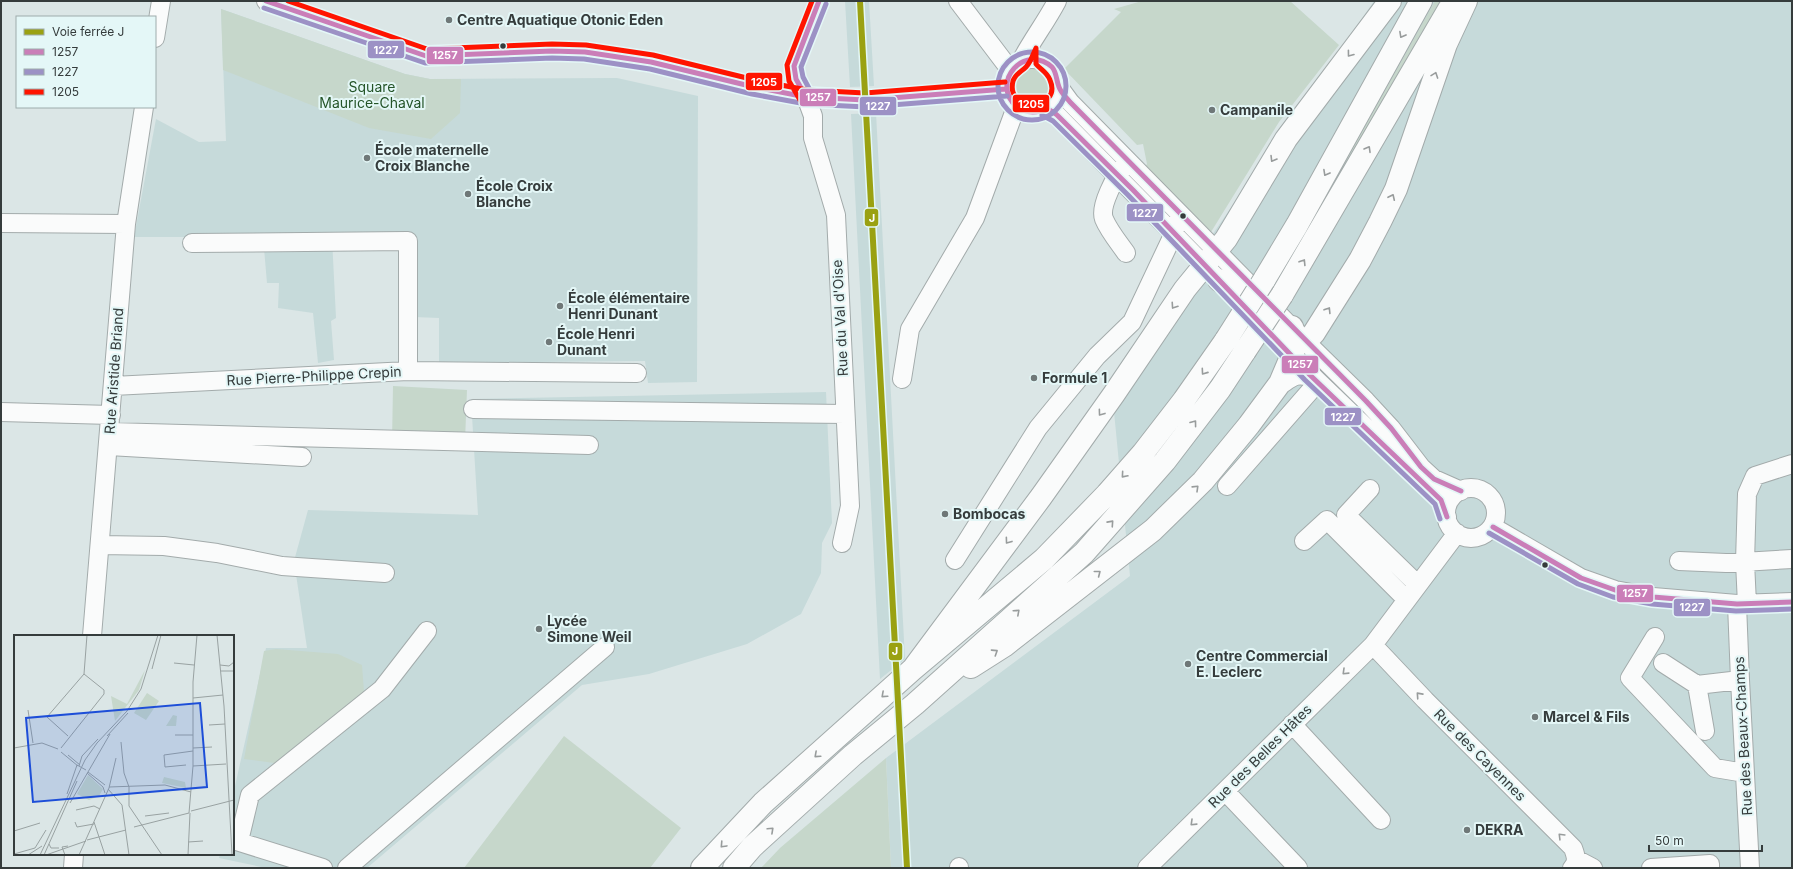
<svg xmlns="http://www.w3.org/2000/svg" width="1793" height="869" font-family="Inter,sans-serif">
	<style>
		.built { fill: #c6dada }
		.green { fill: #c6d7cb }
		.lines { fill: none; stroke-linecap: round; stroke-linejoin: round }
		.minor-casing { stroke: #a3abab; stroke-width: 20 }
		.major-casing { stroke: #a3abab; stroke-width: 24 }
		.minor { stroke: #fafbfb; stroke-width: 18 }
		.major { stroke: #fafbfb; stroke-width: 22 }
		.major-bridge-casing { stroke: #a3abab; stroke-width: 24; stroke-linecap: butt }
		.major-bridge { stroke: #fafbfb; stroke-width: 22 }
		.bus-1-casing { stroke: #e4f7f7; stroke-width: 8 }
		.bus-2-casing { stroke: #e4f7f7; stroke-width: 8 }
		.bus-3-casing { stroke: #e4f7f7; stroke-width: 8 }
		.bus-1 { stroke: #ca7eb8; stroke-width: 5 }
		.bus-2 { stroke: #9c91c5; stroke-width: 5 }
		.bus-3 { stroke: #ff1400; stroke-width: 5 }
		.rail-1-casing { stroke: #e4f7f7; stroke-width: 9 }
		.rail-1 { stroke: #9aa112; stroke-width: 6 }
		.oneway { stroke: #989c9c }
		.poi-dot { fill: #6f7878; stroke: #e4f7f7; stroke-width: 1.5 }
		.bus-dot { fill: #353c3c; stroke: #e4f7f7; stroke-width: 1.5 }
		.labels { text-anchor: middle; stroke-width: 4; stroke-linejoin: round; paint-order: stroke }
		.poi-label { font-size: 14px; font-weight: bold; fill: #353c3c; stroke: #e4f7f7; text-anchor: start }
		.park-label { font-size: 14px; fill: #245428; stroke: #e4f7f7 }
		.street-label { font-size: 14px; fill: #353c3c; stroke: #e4f7f7 }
		.inset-road { fill: none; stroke: #99a2a2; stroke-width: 1 }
		.view { fill: #1d4ed8; fill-opacity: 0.15; stroke: #1d4ed8; stroke-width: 2 }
		.inset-edge { fill: none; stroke: #353c3c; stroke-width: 2 }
		.line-badge { stroke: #e4f7f7; stroke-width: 1.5 }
		.badge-label { font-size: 11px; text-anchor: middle; font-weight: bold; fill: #fff }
	</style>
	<rect width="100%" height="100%" fill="#dbe6e6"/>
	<!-- built -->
	<path class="built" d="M845 1H869L874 86 850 87Z
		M1374 1H1792V868H891L886 758 1130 576 1111 381Z
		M221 9 405 74 430 79 617 78 698 96 697 382 648 383 645 361 439 363V318L414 317 413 237 332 238 336 318 331 321 334 360 318 363 313 313 278 308 279 283H267L263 237H134L156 119 199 142 226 141Z
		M876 113 905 659 880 679 851 114Z
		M826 392 832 523 822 543 821 573 801 614 747 644 649 674 582 685 367 868H266L219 858 220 854H233V795L266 648H307L294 561 308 510 478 515 471 399Z"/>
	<!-- green -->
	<path class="green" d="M1142 1H1290L1339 45 1279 122 1211 232 1145 167 1147 164 1143 144 1137 145 1064 69 1121 12 1114 9Z
		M1435 1H1443L1345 170 1342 168Z
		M221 9 405 74 430 79H461L460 113 431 139 369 128 223 70Z
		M1014 86a19 19 0 1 1 38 0a19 19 0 1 1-38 0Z
		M393 386 467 390 465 441 392 442Z
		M276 649 338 654 362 665 364 692 289 765 244 759 264 651Z
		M564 736 681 828 650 868H464Z
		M886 758 891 868H761L780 848Z"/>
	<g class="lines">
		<!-- minor casing -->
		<g class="minor-casing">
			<path id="minor" d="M266 1 426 56 552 51 585 52 651 62 754 87 806 97 865 100 1006 89
				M819 1 794 66 796 79 806 97 813 116V138L836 215 850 506 842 543
				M958 1 1011 71
				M155 38 161 1
				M1005 86a27 27 0 1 1 54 0a27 27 0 1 1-54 0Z
				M1021 61C1032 40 1046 22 1057 1
				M1059 87 1070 102 1306 342 1366 401 1391 428 1421 467 1434 479 1461 491
				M1045 109 1057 115 1214 275
				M1124 165C1116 176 1099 206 1104 219 1109 231 1119 243 1126 253
				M1 223 126 224
				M1301 365 1427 486 1441 500 1447 517
				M408 371 637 373
				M902 379 910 329 975 218 1016 107
				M113 386 408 371V241L192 243
				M473 409 845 414
				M1 412 111 415
				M110 432 589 445
				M109 446 302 457
				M1227 486 1318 382
				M1446 513a25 25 0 1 1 50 0a25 25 0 1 1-50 0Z
				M1370 489 1346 515 1418 585
				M1493 527 1581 578 1615 590 1653 597 1737 604 1792 602
				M1304 541 1327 520 1407 600
				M100 545 164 546 217 553 282 566 385 573
				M955 560 1038 428 1097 356 1132 322 1174 233 1177 222
				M1679 561 1726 563 1792 559
				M1737 604 1740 680 1750 868
				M1747 604 1745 562 1747 494 1755 476 1792 464
				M92 636 126 224 144 107
				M1655 637 1630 678 1715 768 1745 773
				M1373 645 1425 700 1573 848C1576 856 1578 862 1572 868
				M1663 663 1697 685
				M1292 724 1381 820
				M1705 731 1697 685 1740 680
				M1225 791 1298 868
				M233 840 323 868
				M239 841 250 795 382 689 427 631
				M1576 859 1593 868
				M73 868 74 854
				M347 868 605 647
				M959 868V867
				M1147 868 1373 645 1457 533
				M1651 868 1710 864V868"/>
		</g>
		<!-- major casing -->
		<g class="major-casing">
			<path id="major" d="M1219 280 1237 292 1289 343C1302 344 1306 342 1314 333L1360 260 1380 222 1396 189 1446 44 1466 1
				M1264 280 1297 225 1421 1
				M1282 295 1449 9
				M1280 383C1292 375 1295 371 1310 375
				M971 667 1004 646 1153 530 1203 481 1249 425 1280 383 1294 350 1295 335 1292 327
				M913 669 1041 497 1114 394 1185 289 1226 239 1286 139 1390 1
				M702 868 763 803 913 669 1044 559 1107 494 1143 453 1184 400 1226 340
				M734 868 752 847 853 755 915 704 1084 553 1165 461 1220 389 1245 351"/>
		</g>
		<!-- minor -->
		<use href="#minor" class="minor"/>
		<!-- major -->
		<use href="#major" class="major"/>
		<!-- major-bridge casing -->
		<g class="major-bridge-casing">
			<path id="major-bridge" d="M1226 340 1264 280
				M1245 351 1282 295"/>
		</g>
		<!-- major-bridge -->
		<use href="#major-bridge" class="major-bridge"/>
		<!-- bus-1 casing -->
		<g class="bus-1-casing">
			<path id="bus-1" d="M266 1 426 56 552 51 585 52 651 62 754 87 806 97 865 100 1006 89
				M806 97 796 79 794 66 819 1
				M1447 517 1441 500 1310 375 1133 190 1057 115C1054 113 1050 109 1046 109 1045 109 1041 111 1040 111 1033 113 1023 112 1017 107 989 82 1025 43 1052 67 1057 73 1056 80 1059 87 1061 93 1066 97 1070 102L1366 401 1391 428 1421 467 1434 479 1461 491
				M1493 527 1581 578 1615 590 1653 597 1737 604 1792 602"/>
		</g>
		<!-- bus-2 casing -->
		<g class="bus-2-casing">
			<path id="bus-2" d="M264 8 425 63 552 58 584 59 650 69 752 94 806 104 866 107 1007 96
				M998 86a34 34 0 1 1 68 0a34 34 0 1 1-68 0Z
				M812 94 803 77 801 67 826 4
				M1042 115 1053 121 1128 195 1305 380 1435 504 1440 519
				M1489 533 1578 584 1613 597 1652 604 1736 611 1792 609"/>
		</g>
		<!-- bus-3 casing -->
		<g class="bus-3-casing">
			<path id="bus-3" d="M288 1 427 49 552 44 586 45 653 55 755 80 807 90 865 93 1005 82
				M1036 48V64C1041 70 1047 72 1050 80 1063 111 1005 113 1013 81 1015 74 1021 72 1026 67 1031 62 1033 54 1036 48Z
				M800 100 789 81 787 65 812 1"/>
		</g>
		<!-- bus-1 -->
		<use href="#bus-1" class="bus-1"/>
		<!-- bus-2 -->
		<use href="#bus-2" class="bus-2"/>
		<!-- bus-3 -->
		<use href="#bus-3" class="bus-3"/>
		<!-- rail-1 casing -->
		<g class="rail-1-casing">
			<path id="rail-1" d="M860 1 907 868"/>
		</g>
		<!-- rail-1 -->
		<use href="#rail-1" class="rail-1"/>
	</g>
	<!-- one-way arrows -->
	<defs><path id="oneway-chevron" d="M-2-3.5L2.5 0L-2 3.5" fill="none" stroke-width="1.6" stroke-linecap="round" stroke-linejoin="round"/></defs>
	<g class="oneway">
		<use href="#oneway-chevron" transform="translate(1402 35) rotate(119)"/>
		<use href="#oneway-chevron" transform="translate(1350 54) rotate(127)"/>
		<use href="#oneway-chevron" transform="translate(1435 75) rotate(-70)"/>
		<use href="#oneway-chevron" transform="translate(1368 149) rotate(-60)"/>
		<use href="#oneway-chevron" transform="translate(1273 159) rotate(121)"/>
		<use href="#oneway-chevron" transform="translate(1326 173) rotate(119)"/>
		<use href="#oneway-chevron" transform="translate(1392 197) rotate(-65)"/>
		<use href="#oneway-chevron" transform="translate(1303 262) rotate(-58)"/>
		<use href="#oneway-chevron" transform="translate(1174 306) rotate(124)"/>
		<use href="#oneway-chevron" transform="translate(1328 310) rotate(-58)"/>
		<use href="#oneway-chevron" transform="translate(1204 372) rotate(125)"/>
		<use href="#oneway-chevron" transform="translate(1101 413) rotate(126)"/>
		<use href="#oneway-chevron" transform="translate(1194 423) rotate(-53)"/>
		<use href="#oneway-chevron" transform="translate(1124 475) rotate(131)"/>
		<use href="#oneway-chevron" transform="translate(1196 488) rotate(-44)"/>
		<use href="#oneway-chevron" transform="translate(1111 523) rotate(-48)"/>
		<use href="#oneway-chevron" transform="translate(1008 541) rotate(126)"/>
		<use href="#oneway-chevron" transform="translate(1098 573) rotate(-38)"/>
		<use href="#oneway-chevron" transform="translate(1017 612) rotate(-42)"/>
		<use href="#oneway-chevron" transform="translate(995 652) rotate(-33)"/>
		<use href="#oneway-chevron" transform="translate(1345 672) rotate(136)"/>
		<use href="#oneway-chevron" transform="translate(884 695) rotate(138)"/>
		<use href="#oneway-chevron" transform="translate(1419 695) rotate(-132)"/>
		<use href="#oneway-chevron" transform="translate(817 755) rotate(138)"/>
		<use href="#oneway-chevron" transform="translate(1193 823) rotate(136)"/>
		<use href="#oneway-chevron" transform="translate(771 830) rotate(-43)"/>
		<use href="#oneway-chevron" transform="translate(1561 836) rotate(-135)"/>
		<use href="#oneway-chevron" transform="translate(723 845) rotate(133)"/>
	</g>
	<!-- markers -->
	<g class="poi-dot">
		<circle cx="449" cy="20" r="4"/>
		<circle cx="1212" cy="110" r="4"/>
		<circle cx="367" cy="158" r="4"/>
		<circle cx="468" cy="194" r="4"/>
		<circle cx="560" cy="306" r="4"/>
		<circle cx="549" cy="342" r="4"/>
		<circle cx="1034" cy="378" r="4"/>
		<circle cx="945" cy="514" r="4"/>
		<circle cx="539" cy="629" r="4"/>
		<circle cx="1188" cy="664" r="4"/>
		<circle cx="1535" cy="717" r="4"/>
		<circle cx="1467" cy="830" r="4"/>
	</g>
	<g class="bus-dot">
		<circle cx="503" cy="46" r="3.5"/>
		<circle cx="1183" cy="216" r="3.5"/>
		<circle cx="1545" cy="565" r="3.5"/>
	</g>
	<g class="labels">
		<!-- poi labels -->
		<g class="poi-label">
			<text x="457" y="25">Centre Aquatique Otonic Eden</text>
			<text x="1220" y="115">Campanile</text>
			<text x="375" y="155">École maternelle<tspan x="375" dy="16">Croix Blanche</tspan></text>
			<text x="476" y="191">École Croix<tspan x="476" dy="16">Blanche</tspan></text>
			<text x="568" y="303">École élémentaire<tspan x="568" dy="16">Henri Dunant</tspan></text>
			<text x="557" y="339">École Henri<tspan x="557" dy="16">Dunant</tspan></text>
			<text x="1042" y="383">Formule 1</text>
			<text x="953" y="519">Bombocas</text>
			<text x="547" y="626">Lycée<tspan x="547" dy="16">Simone Weil</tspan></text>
			<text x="1196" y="661">Centre Commercial<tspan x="1196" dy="16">E. Leclerc</tspan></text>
			<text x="1543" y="722">Marcel &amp; Fils</text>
			<text x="1475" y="835">DEKRA</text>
		</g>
		<!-- park labels -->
		<g class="park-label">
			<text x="372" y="92">Square<tspan x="372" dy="16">Maurice-Chaval</tspan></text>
		</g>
		<!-- street labels -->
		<g class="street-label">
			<text transform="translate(840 318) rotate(-93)" y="5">Rue du Val d'Oise</text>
			<text transform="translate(114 371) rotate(-86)" y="5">Rue Aristide Briand</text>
			<text transform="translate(314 376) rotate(-3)" y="5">Rue Pierre-Philippe Crepin</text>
			<text transform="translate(1743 736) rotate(-93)" y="5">Rue des Beaux-Champs</text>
			<text transform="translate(1480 755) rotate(45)" y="5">Rue des Cayennes</text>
			<text transform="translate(1260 756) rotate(-45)" y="5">Rue des Belles Hâtes</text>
		</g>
	</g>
	<!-- overview -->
	<g transform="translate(14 635)">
		<rect width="220" height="220" fill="#dbe6e6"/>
		<path d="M131 35 125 55 101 86 97 61 113 69ZM133 58 145 66 132 85 120 78ZM159 80 163 81 162 91H152ZM74 140 89 154 85 161 75 165 63 159ZM150 142 171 147 172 153 148 148Z" fill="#c6d7cb"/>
		<path class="inset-road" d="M203 0 210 71 218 220M160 28 180 30M206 30 215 31 220 27M138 34 147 0M207 36H220M179 63 209 60M14 75 19 108M195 90 211 89M161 100H179M54 101 33 82 70 39 73 0M93 101 114 78M107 107 110 138 115 152V171L148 220M0 113 28 108 44 114M47 113 90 59V55L70 39M179 113 198 112M47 117 64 131M54 120 66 130M172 130 151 132 150 120 179 116M65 131 68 121 84 104M179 131 212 129M74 137 91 150M73 138 89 152 91 158M95 152 151 150 177 157M94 154 108 170 115 220M53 159 63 130 72 135M56 168 96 99M62 175 80 171 86 174M177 176 220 165M175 178 179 131V47L183 0M131 181 155 178M61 187 63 192 80 189M80 187 91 220M120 192 175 178M0 196 26 188M73 205 112 195M174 207 189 206M35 209 37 213H45M49 214 72 206M0 219 21 213 32 195M14 220 28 211M26 220 71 125 83 108 113 76 127 54 144 0M30 220 63 146M32 220 49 214M51 220 48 212 54 211M65 220 95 153 102 123M174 220 176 178"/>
		<path class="view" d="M186 68 193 152 19 167 12 83Z"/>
		<rect width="220" height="220" class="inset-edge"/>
	</g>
	<g class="line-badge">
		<rect x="367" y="40" width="38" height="19" rx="4" fill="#9c91c5"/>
		<rect x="426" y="46" width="38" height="19" rx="4" fill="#ca7eb8"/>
		<rect x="745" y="72" width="38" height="19" rx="4" fill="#ff1400"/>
		<rect x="799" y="88" width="38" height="19" rx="4" fill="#ca7eb8"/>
		<rect x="1012" y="94" width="38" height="19" rx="4" fill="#ff1400"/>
		<rect x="859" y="96" width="38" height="20" rx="4" fill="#9c91c5"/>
		<rect x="1126" y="203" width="38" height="19" rx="4" fill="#9c91c5"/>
		<rect x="864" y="208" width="15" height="19" rx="4" fill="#9aa112"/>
		<rect x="1281" y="355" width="38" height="19" rx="4" fill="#ca7eb8"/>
		<rect x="1324" y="407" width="38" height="19" rx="4" fill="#9c91c5"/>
		<rect x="1616" y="584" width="38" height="19" rx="4" fill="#ca7eb8"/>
		<rect x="1673" y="598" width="38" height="19" rx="4" fill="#9c91c5"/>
		<rect x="888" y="642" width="15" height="19" rx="4" fill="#9aa112"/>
	</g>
	<g class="badge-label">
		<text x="386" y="54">1227</text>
		<text x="445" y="59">1257</text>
		<text x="764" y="86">1205</text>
		<text x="818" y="101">1257</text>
		<text x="1031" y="108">1205</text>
		<text x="878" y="110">1227</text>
		<text x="1145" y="217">1227</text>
		<text x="872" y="222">J</text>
		<text x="1300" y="368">1257</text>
		<text x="1343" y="421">1227</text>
		<text x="1635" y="597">1257</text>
		<text x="1692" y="611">1227</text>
		<text x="895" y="655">J</text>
	</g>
	<!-- border -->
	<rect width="1793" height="869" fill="none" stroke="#353c3c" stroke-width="4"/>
	<!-- legend -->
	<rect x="16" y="16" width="140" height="92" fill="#e4f7f7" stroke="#9eacac"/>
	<rect x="24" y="29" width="20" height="6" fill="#9aa112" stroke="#9eacac"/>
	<text x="52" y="36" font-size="12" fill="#353c3c">Voie ferrée J</text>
	<rect x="24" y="49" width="20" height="6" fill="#ca7eb8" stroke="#9eacac"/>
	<text x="52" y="56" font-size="12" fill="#353c3c">1257</text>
	<rect x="24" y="69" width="20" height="6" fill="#9c91c5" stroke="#9eacac"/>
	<text x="52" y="76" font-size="12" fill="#353c3c">1227</text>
	<rect x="24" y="89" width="20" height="6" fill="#ff1400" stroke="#9eacac"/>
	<text x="52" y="96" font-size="12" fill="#353c3c">1205</text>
	<!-- scale -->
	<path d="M1649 845v6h113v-6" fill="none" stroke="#353c3c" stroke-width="2"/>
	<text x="1655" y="845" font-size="12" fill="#353c3c" stroke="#e4f7f7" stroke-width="3" paint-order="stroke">50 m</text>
</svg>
